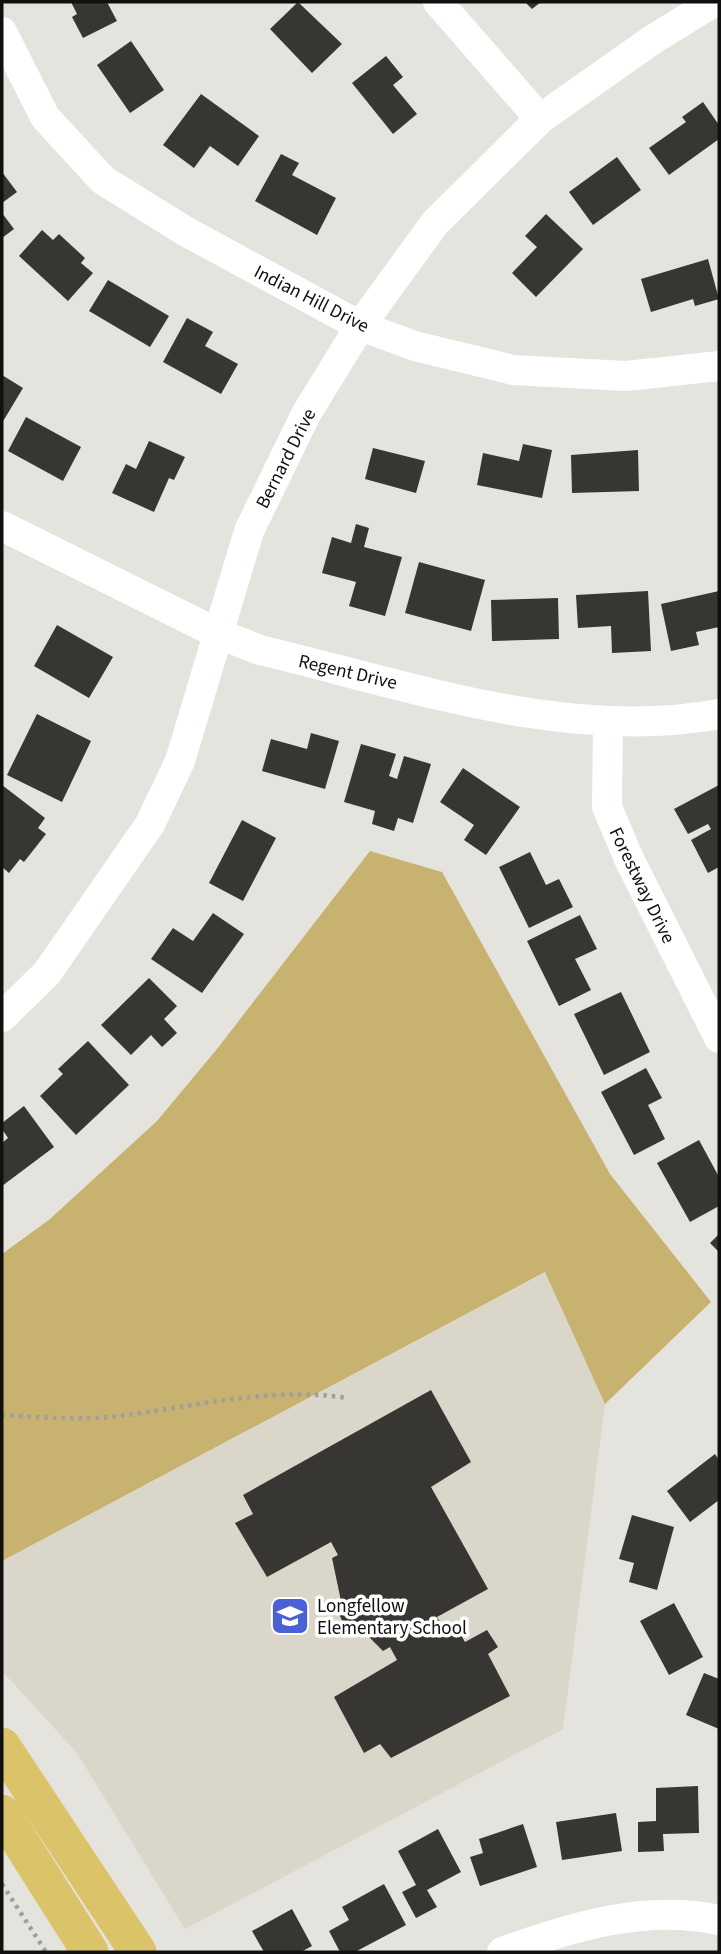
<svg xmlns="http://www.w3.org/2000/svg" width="721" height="1954" font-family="'Source Sans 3',sans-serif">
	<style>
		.built { fill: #dad6ca }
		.green { fill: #c8b26f }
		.building { fill: #373632 }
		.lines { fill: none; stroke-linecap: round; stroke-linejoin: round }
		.path { stroke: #a09f9b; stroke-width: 4.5; stroke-dasharray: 3.5 5; stroke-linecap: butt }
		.minor { stroke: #fff; stroke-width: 30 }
		.major { stroke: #dac368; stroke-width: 37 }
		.labels { text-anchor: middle; stroke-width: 7; stroke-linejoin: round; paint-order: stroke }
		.street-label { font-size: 19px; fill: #10100e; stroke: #fff }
		.poi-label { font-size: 19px; fill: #10100e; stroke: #fff; text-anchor: start }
	</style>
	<rect width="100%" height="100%" fill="#e5e3de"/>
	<!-- built -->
	<path class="built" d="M546 1272 605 1404 563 1729 185 1929 77 1753 2 1671V1561Z"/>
	<!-- green -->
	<path class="green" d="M370 851 442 872 610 1174 711 1302 605 1404 545 1272 2 1561V1254L50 1219 157 1121 217 1049Z"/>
	<!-- building -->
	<path class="building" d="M71 2H107L117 21 83 38 72 17 77 14Z
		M298 2 342 44 312 73 270 29Z
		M525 2H541L532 9Z
		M131 41 164 90 130 113 97 65Z
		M386 56 403 77 393 85 417 114 393 134 352 83Z
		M201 94 259 136 238 166 210 146 194 168 163 145Z
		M703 102 719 125V139L669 175 649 148 686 122 682 117Z
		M281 154 299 163 292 175 336 198 317 235 255 201Z
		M617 157 641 190 593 225 569 192Z
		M2 172 17 192 2 203Z
		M2 213 14 229 2 238Z
		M546 214 583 249 536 297 512 273 537 247 525 236Z
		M42 230 53 240 59 234 85 258 81 263 93 273 68 301 19 256Z
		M708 259 719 299 695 306 693 299 651 312 641 279Z
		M108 280 169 316 150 347 89 311Z
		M187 318 213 332 205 346 238 364 221 394 163 362Z
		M2 375 23 388 2 423Z
		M26 417 81 447 63 481 8 451Z
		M149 441 185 457 174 480 169 478 154 512 112 493 126 464 136 469Z
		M523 444 552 450 542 498 477 485 483 453 519 461Z
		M373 448 425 461 416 493 365 479Z
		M638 450 639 491 572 493 571 455Z
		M356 524 369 528 364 547 402 557 385 616 349 606 356 582 322 573 332 537 351 543Z
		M419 562 485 580 471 631 405 613Z
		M648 591 651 651 612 653 611 626 578 628 576 595Z
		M719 591V627L696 632 699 645 671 651 661 604Z
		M558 598 559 639 492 641 491 600Z
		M57 625 113 657 89 698 34 666Z
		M37 714 91 741 62 802 7 775Z
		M311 733 339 741 325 789 262 771 271 739 307 749Z
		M361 744 396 754 389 776 397 779 404 756 431 764 413 823 398 818 394 831 372 824 375 811 344 802Z
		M463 768 520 807 486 855 464 840 474 825 440 802Z
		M2 785 45 818 38 828 46 834 24 862 20 859 9 873 2 867Z
		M719 785V867L708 873 691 840 711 829 708 824 688 834 674 809Z
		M242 820 276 838 243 901 209 883Z
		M530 852 546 885 559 879 573 907 529 928 499 867Z
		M213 913 244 934 202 993 151 959 173 928 193 941Z
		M580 915 597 949 575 959 591 990 559 1006 527 941Z
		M149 978 177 1006 164 1019 177 1033 162 1047 151 1035 131 1055 101 1025Z
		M621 992 650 1052 604 1075 574 1014Z
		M88 1041 129 1085 76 1135 40 1096 63 1074 58 1069Z
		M646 1068 662 1098 648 1105 665 1139 634 1155 601 1092Z
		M24 1106 54 1147 2 1186V1143L8 1138 2 1129V1123Z
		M699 1140 719 1177V1206L690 1222 657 1163Z
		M719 1234V1252L710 1243Z
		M431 1390 471 1462 431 1487 488 1589 437 1617 446 1632 457 1628 465 1642 487 1630 498 1647 488 1654 510 1696 391 1758 380 1744 364 1753 334 1697 397 1660 390 1647 383 1651 354 1622 344 1625 335 1605 341 1601 332 1558 338 1555 331 1542 267 1577 235 1523 253 1514 243 1495Z
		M715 1454 719 1460V1500L690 1522 667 1491Z
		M632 1515 674 1527 657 1590 629 1582 634 1563 619 1559Z
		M674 1603 703 1657 669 1675 640 1621Z
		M704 1673 719 1679V1729L686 1715Z
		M698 1786 699 1833 663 1834 664 1851 638 1852V1822L656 1821V1788Z
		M616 1813 622 1851 562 1860 556 1822Z
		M523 1824 537 1867 480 1886 470 1857 483 1853 479 1839Z
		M438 1829 461 1872 427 1890 437 1907 416 1918 402 1892 416 1885 398 1851Z
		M384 1884 406 1925 355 1952H340L329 1931 349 1920 342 1907Z
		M292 1909 312 1946 301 1952H264L252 1931Z"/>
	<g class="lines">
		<!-- path -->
		<path class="path" d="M2 1415C40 1417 82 1421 119 1416 193 1407 272 1386 347 1398
			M2 1884 46 1952"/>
		<!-- minor -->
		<path class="minor" d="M438 2 540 119
			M2 32 45 117 103 180 185 231 360 326 415 346 513 370 626 376 719 366
			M2 526 219 634 260 650C408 685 566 742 719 714
			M608 722 607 807 629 859 719 1038
			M2 1017 47 973 150 824 180 761 249 531 306 414 360 326 435 223 540 119 652 40 714 2
			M502 1952C571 1927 645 1904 719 1920"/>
		<!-- major -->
		<path class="major" d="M2 1746 138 1952
			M2 1813 90 1952"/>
	</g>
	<!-- icons -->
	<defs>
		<g id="school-square" transform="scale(2.0125)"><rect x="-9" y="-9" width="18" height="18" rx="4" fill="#4a60d5" stroke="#fff"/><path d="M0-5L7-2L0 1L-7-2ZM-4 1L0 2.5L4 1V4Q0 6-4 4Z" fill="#fff"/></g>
	</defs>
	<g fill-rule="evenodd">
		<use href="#school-square" x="290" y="1616"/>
	</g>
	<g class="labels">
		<!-- street labels -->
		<g class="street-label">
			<text transform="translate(312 298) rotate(27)" y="7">Indian Hill Drive</text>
			<text transform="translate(285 458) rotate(-63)" y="7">Bernard Drive</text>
			<text transform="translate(348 671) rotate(13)" y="7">Regent Drive</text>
			<text transform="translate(643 885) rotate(64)" y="7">Forestway Drive</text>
		</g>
		<!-- poi labels -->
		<g class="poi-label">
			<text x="317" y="1612">Longfellow<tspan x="317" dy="22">Elementary School</tspan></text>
		</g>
	</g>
	<!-- border -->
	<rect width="721" height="1954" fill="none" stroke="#10100e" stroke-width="7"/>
</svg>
